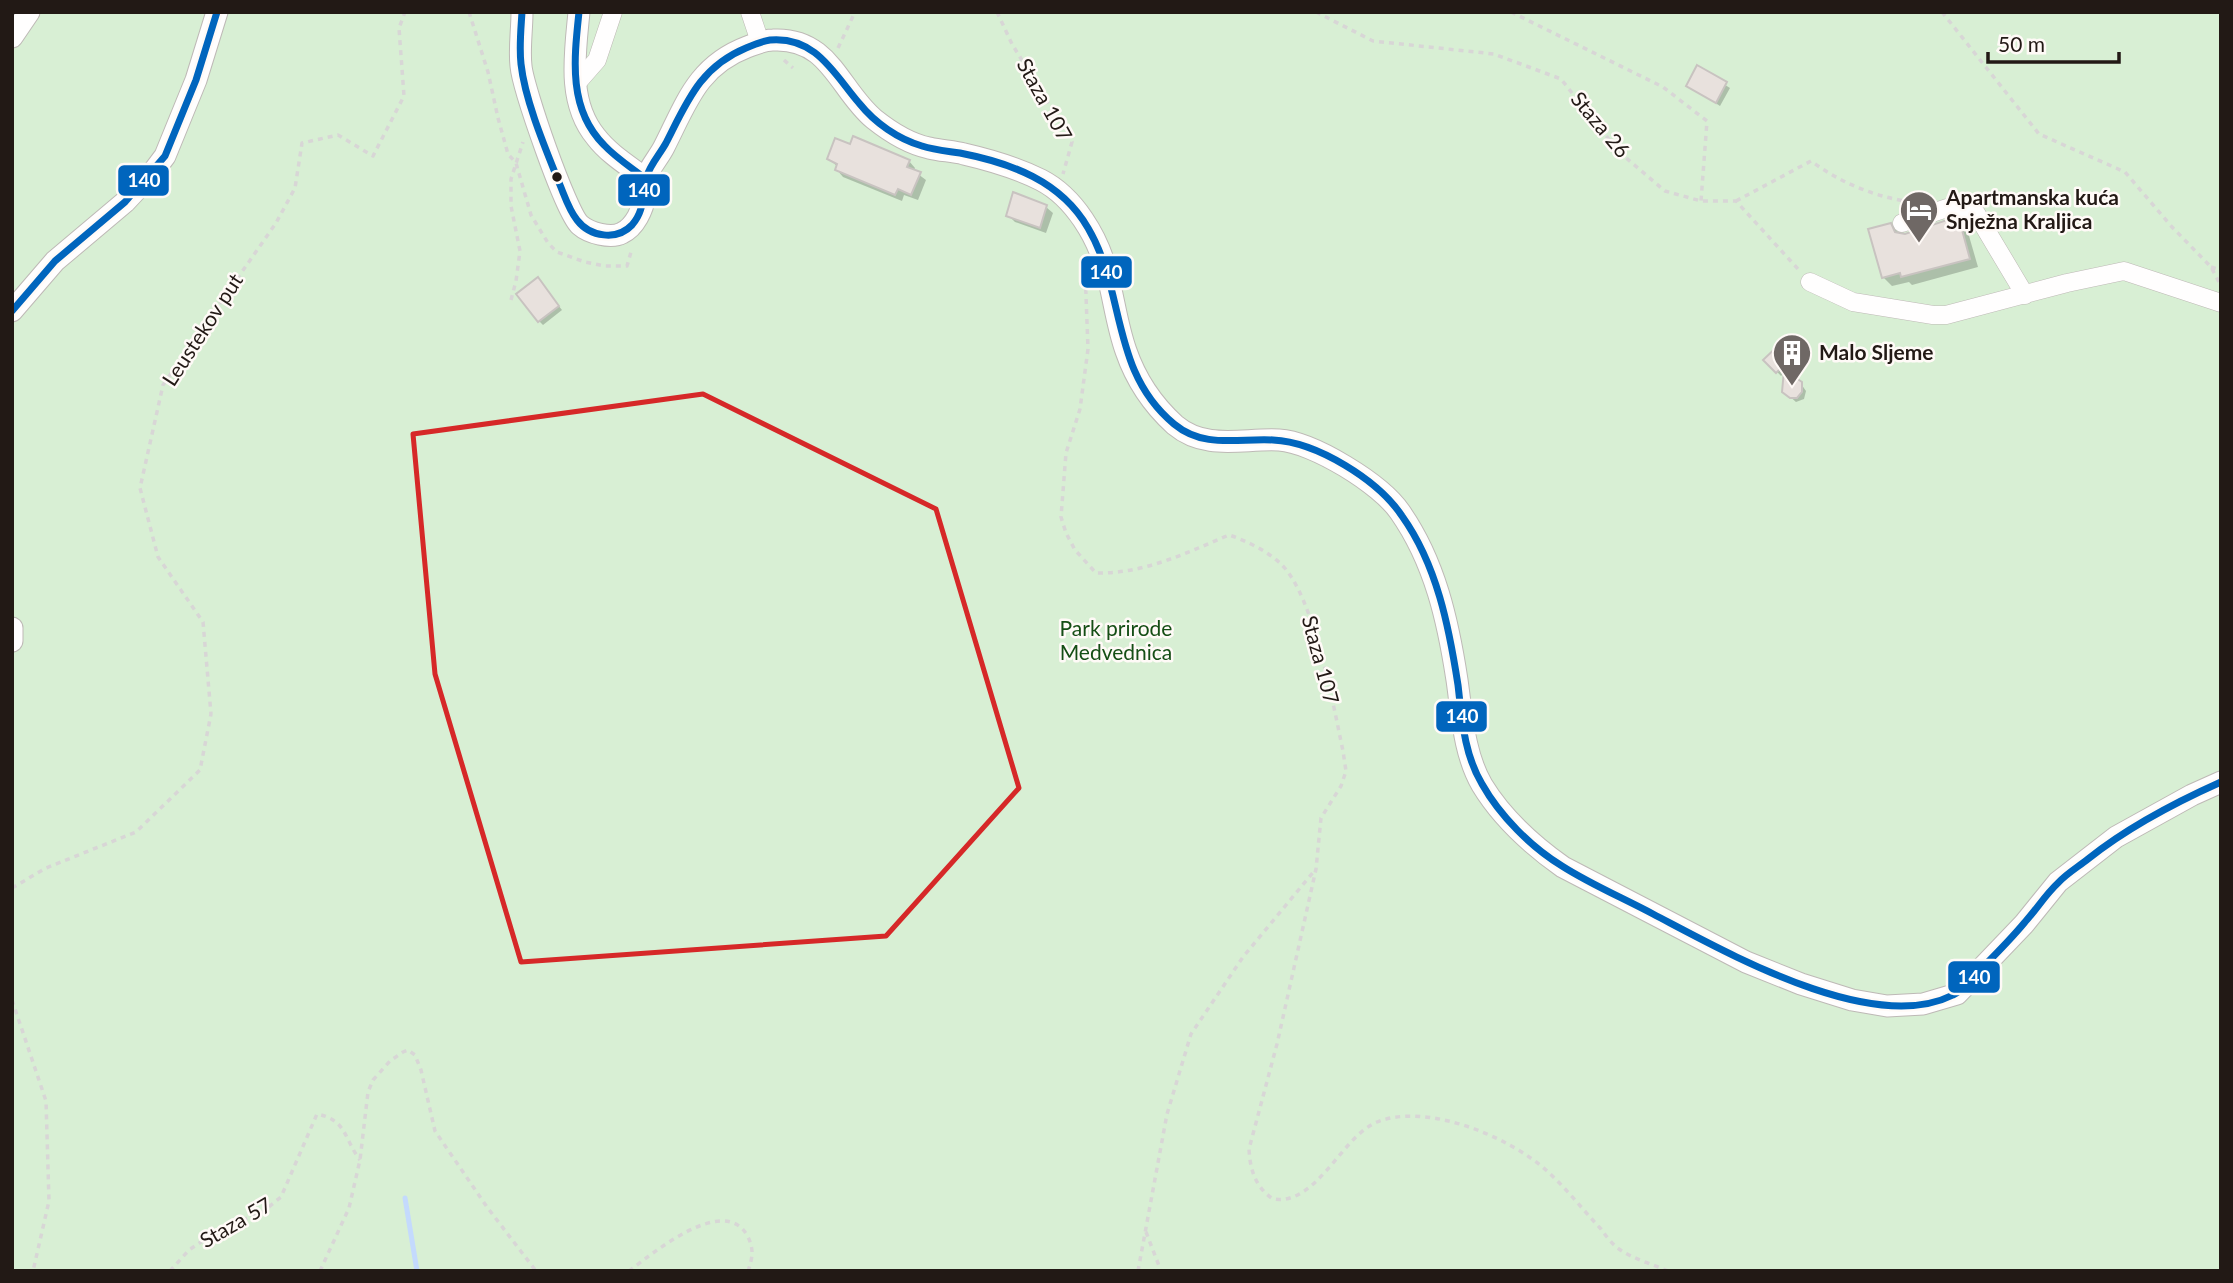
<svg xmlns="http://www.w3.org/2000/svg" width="2233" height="1283" font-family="Lato,sans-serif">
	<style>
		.green { fill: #d8efd4 }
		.shadow { fill: #0003 }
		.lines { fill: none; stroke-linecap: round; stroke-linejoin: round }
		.stream { stroke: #c4dafd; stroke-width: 5 }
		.building { fill: #e8e1dd; stroke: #c8c3c0; stroke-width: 2 }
		.minor-casing { stroke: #beb9b6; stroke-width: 19 }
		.major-casing { stroke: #beb9b6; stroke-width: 23 }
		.path { stroke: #d8d6d6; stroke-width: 3.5; stroke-dasharray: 5 5; stroke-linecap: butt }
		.minor { stroke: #fffefe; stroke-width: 18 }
		.major { stroke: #fffefe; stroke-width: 21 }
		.bus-1-casing { stroke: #fffaf7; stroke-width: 12 }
		.bus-1 { stroke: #0065bd; stroke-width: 7 }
		.marked { fill: none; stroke: #d62828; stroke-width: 5; stroke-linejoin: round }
		.bus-dot { fill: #221915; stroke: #fffaf7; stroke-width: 2.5 }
		.labels { text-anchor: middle; stroke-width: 5; stroke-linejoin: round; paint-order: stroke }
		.street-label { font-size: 21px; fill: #221915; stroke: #fffaf7 }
		.poi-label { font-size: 21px; font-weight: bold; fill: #221915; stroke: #fffaf7; text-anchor: start }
		.park-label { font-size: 21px; fill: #154e15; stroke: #fffaf7 }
		.line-badge { stroke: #fffaf7; stroke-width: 2.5 }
		.badge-label { font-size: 19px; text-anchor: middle; font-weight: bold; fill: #fff }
	</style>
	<rect width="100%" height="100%" fill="#fdfbf9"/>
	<!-- green -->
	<path class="green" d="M12 12H2221V1271H12Z"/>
	<!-- shadow -->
	<path class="shadow" d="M1698 68 1730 88 1720 106 1688 85Z
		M829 159 909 161 915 168 914 171 926 180 918 200 904 195 902 201 843 177 837 170 838 167Z
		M1046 207 1053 213 1046 233 1015 222 1008 215Z
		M1958 220 1967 229 1978 267 1912 285 1909 282 1892 286 1883 277 1890 224 1899 233 1905 236Z
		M541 284 562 310 543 325 539 321Z
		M1783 343 1799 359 1781 376 1766 360Z
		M1799 381 1806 391 1804 399 1796 402 1788 395Z"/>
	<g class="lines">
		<!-- stream -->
		<path class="stream" d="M405 1198 417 1271"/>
	</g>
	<!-- building -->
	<path class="building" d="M1697 65 1727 82 1716 103 1686 86Z
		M853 136 910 160 907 167 921 172 911 195 898 189 895 195 835 170 837 164 827 159 835 138 850 144Z
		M1013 192 1047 205 1040 228 1006 216Z
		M1956 217 1959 219 1970 259 1901 277 1900 273 1882 278 1868 229 1891 223 1895 232 1905 234Z
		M538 277 559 306 538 322 516 294Z
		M1783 341 1796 354 1776 373 1763 360Z
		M1784 370 1802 382V392L1797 398H1790L1782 392Z"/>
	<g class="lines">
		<!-- minor casing -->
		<g class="minor-casing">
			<path id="minor" d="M750 12 760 42
				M576 84 597 60 613 12
				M1902 223 1956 205 1976 213 2025 295
				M1810 282 1853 302 1933 315H1946L2067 283 2124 271 2221 303"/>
		</g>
		<!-- major casing -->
		<g class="major-casing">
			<path id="major" d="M522 12C522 30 519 49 521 66 523 88 566 213 580 225 589 233 611 239 622 233 635 227 643 209 645 196 645 193 645 182 646 178 649 168 659 157 664 147 686 104 697 66 747 47 755 44 764 40 773 40 830 37 839 90 874 119 889 131 910 144 929 148 941 151 953 151 964 154 990 160 1017 168 1041 180 1074 197 1098 237 1107 273 1114 299 1117 326 1126 351 1136 380 1153 405 1175 425 1206 451 1243 438 1279 440 1313 442 1381 484 1400 512 1435 562 1448 621 1457 680 1462 715 1464 754 1482 785 1502 818 1532 845 1563 867L1746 962 1801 984 1852 1000 1887 1006 1923 1004 1957 994 2024 924 2058 882 2116 837 2192 795 2221 782
				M579 12C575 54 567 102 596 137 609 154 629 166 646 179
				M12 37 29 12
				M12 311 55 261 125 202 153 172 165 156 196 80 217 12
				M12 628V641"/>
		</g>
		<!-- path -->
		<path class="path" d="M469 12 488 72 498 118 508 154 516 163 531 215 548 243 557 252 585 262 605 266H627L631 252 629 250
			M997 12 1012 44 1072 142 1063 174
			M1316 12 1373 41 1494 54 1561 79 1619 152 1665 191 1701 201H1736L1798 269
			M1511 12 1663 87 1707 121 1701 201
			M1942 12 2039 134 2125 172 2172 227 2211 267 2220 284
			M838 48 855 12
			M784 60 793 68
			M1736 201 1811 161C1841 183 1873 196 1910 202
			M2211 267 2221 270
			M1085 269 1088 349 1080 409 1066 453 1061 517 1066 533 1075 550 1096 573C1144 574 1186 553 1229 535 1247 541 1267 551 1281 564 1314 596 1333 704 1343 751L1346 771 1341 786 1321 818 1316 869 1277 1044 1249 1149C1250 1169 1255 1187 1273 1199 1317 1206 1341 1137 1377 1122 1427 1102 1509 1137 1546 1170 1566 1188 1583 1210 1601 1229 1606 1236 1612 1244 1619 1249 1633 1259 1652 1264 1668 1271
			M511 300 516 281 520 251 511 206V179L523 142
			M12 888 46 868 136 832 200 770 211 714 203 622 158 557 140 488 163 385 276 223 295 188 302 143 338 135 373 156 404 96 399 28 405 12
			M12 1000 46 1101 49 1201 33 1271
			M1146 1232 1161 1271
			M170 1271 189 1250 210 1236 230 1224 260 1214 281 1197 317 1114C347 1120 344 1139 360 1160
			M320 1271 349 1208 360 1160 368 1092 373 1080 390 1061 403 1052 408 1050 415 1055 421 1070 435 1131 487 1207 536 1271
			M629 1271C652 1254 723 1194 747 1235 754 1248 753 1257 748 1271
			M1138 1271 1167 1114 1191 1034 1243 957 1315 870"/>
		<!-- minor -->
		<use href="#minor" class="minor"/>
		<!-- major -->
		<use href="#major" class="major"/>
		<!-- bus-1 casing -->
		<g class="bus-1-casing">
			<path id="bus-1" d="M522 12C521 29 519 47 521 64 525 101 546 150 560 185 565 197 569 210 577 220 590 237 617 241 632 225 646 209 641 194 647 176 650 165 660 154 666 143 687 102 700 67 746 48 753 45 763 41 770 40 816 36 834 74 859 103 875 123 898 139 922 146 934 150 947 151 960 153 1011 163 1061 181 1088 228 1126 292 1110 371 1174 424 1204 449 1239 438 1273 440 1317 442 1378 480 1402 516 1437 565 1449 627 1458 685 1462 719 1464 754 1482 784 1500 816 1531 847 1562 866 1590 884 1623 898 1653 914 1726 952 1872 1036 1953 995 1964 990 1973 978 1981 969 1996 954 2011 939 2025 922 2036 910 2046 894 2058 883 2066 874 2078 867 2088 859 2128 827 2174 803 2221 782
				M579 12C574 59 568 109 604 145 616 158 632 168 646 179
				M12 311 55 261 125 202 165 156 196 80 217 12"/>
		</g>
		<!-- bus-1 -->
		<use href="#bus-1" class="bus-1"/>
	</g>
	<!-- marked area -->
	<path class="marked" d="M703 394 936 509 1019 788 886 936 521 962 435 674 413 434Z"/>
	<!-- icons -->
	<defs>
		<g id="hotel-pin" transform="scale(2.0125)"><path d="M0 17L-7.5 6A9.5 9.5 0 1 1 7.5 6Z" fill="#6f6865" stroke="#fffaf7"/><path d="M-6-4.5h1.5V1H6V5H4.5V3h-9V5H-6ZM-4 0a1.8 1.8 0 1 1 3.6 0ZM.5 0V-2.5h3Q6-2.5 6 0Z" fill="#fff"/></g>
		<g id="building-pin" transform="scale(2.0125)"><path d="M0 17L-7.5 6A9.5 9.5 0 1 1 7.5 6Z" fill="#6f6865" stroke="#fffaf7"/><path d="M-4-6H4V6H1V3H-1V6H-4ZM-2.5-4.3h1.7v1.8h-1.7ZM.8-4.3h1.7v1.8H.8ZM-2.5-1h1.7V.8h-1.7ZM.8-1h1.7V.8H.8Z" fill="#fff"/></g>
	</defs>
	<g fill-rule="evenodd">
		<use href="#hotel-pin" x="1919" y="210"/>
		<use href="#building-pin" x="1792" y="353"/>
	</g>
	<!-- markers -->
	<circle class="bus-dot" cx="557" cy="177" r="6"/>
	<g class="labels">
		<!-- street labels -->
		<g class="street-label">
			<text transform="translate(1044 100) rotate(61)" y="7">Staza 107</text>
			<text transform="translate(1600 125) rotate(50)" y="7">Staza 26</text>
			<text transform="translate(203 330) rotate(-57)" y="7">Leustekov put</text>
			<text transform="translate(1320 660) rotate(75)" y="7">Staza 107</text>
			<text transform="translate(236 1223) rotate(-30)" y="7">Staza 57</text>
		</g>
		<!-- poi labels -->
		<g class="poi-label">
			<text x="1946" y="205">Apartmanska kuća<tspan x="1946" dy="24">Snježna Kraljica</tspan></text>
			<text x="1819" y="360">Malo Sljeme</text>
		</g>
		<!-- park labels -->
		<g class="park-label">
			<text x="1116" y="636">Park prirode<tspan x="1116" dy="24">Medvednica</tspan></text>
		</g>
	</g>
	<g class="line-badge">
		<rect x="117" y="164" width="53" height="33" rx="7" fill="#0065bd"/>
		<rect x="617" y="173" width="54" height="34" rx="7" fill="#0065bd"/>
		<rect x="1080" y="255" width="53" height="34" rx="7" fill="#0065bd"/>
		<rect x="1435" y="700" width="53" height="33" rx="7" fill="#0065bd"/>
		<rect x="1947" y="960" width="54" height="34" rx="7" fill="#0065bd"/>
	</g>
	<g class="badge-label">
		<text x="144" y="187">140</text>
		<text x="644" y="197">140</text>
		<text x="1106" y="279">140</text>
		<text x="1462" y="723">140</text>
		<text x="1974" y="984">140</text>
	</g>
	<!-- border -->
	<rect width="2233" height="1283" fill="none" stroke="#221915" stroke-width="28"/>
	<!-- scale -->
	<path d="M1988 52v10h131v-10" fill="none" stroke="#221915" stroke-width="3.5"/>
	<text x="1998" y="52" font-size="21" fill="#221915" stroke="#fffaf7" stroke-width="5" paint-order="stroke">50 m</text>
</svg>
